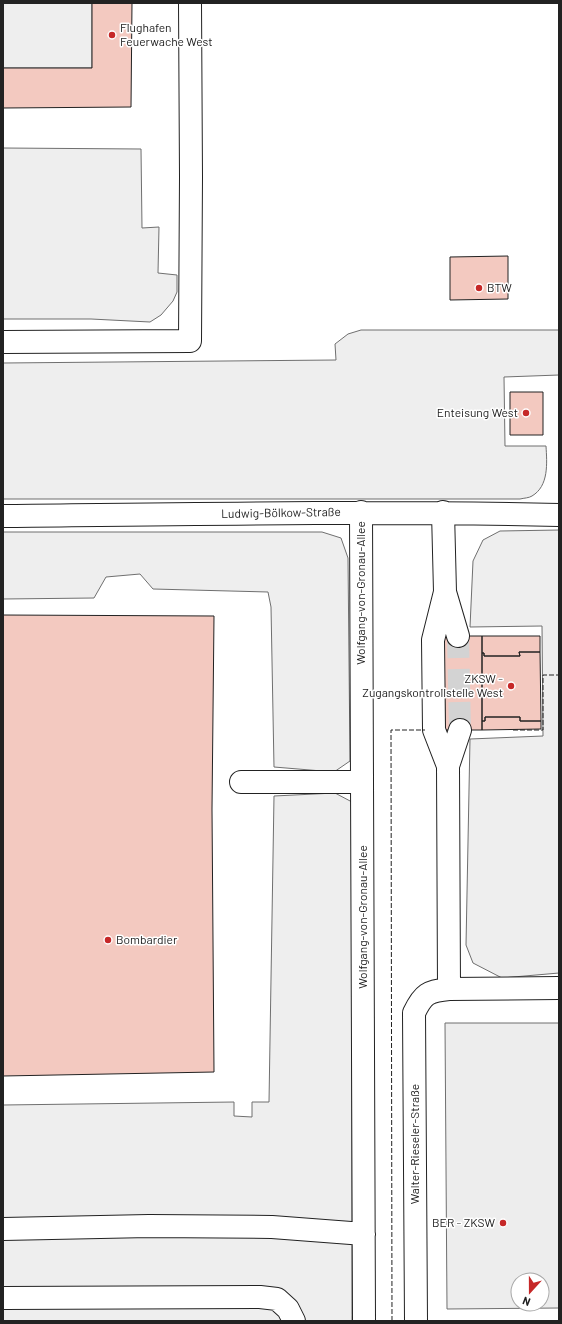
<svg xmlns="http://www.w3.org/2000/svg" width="562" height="1324" font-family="Barlow,sans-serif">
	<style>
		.green { fill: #eee; stroke: #6f6f6f }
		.parking { fill: #ededed; stroke: #6f6f6f; fill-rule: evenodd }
		.building { fill: #f3c9c0; stroke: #222 }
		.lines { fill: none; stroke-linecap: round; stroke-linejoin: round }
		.minor-tunnel { stroke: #d3d3d3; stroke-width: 22; stroke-dasharray: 22 11; stroke-linecap: butt }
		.minor-casing { stroke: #222; stroke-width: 24 }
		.minor { stroke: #fff; stroke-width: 22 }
		.fence { stroke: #222; stroke-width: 1; stroke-dasharray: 5 2; stroke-linecap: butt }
		.poi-dot { fill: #c62828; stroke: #fff; stroke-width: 1.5 }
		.labels { text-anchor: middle; stroke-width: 3; stroke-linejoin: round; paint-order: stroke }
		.poi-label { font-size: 12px; fill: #222; stroke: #fff; text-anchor: start }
		.street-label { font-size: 12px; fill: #222; stroke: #fff }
	</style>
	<rect width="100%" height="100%" fill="#fff"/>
	<!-- green -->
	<path class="green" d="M3 3H92V68H3Z
		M3 148 141 149 142 228 159 227 158 273 177 275V292L173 301 161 315 150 322 91 319H3Z
		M361 330H559V375L504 377 505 446H546C547 463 549 486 532 496 529 498 524 498 520 499H3V363L336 360 335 344 348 334Z
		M559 530V973L502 978 473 963 466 945 470 739 543 736 542 626 470 627 473 561 483 540 500 531Z
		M3 532H322L341 538 348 558 350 761 334 772 274 767 271 607 268 592 153 589 140 574 106 577 94 598 3 599Z
		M335 793 352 802V1321H3V1105L234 1102V1116L252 1117V1102H269L274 796Z"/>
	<!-- parking -->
	<path class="parking" d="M445 1023H559V1308L447 1309ZM518 1280H542V1304H518Z"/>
	<!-- building -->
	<path class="building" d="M92 3H132L131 107 3 108V68H92Z
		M508 256V299L450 300V257Z
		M510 392H543V435H510Z
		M3 615 214 616 212 809 214 1072 3 1076Z
		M444 636H482V730H445Z
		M482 636H540V652H519L520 656H484V653H482Z
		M519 652H540L541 721H520V717H485V721H482V653H484V656H520Z
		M485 717H520V721H541V729L482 730V721H485Z"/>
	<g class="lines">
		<!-- minor-tunnel -->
		<path class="minor-tunnel" d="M458 636 460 730"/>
		<!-- minor casing -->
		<g class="minor-casing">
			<path id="minor" d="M3 342 190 341 191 177 190 3
				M361 512 364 1321
				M443 512 445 592
				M3 516C188 514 374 511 559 515
				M458 636 445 592 433 640 434 730 448 766 460 730
				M448 766 449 989
				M241 782H362
				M3 1229 149 1226 272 1227 364 1234
				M3 1298 260 1297 277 1299 288 1309 294 1321
				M416 1321 414 1013C423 994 428 991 449 989L559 988"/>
		</g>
		<!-- minor -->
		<use href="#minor" class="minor"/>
		<!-- fence -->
		<path class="fence" d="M513 730H543V675H559
			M392 1321 391 730H425"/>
	</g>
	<!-- markers -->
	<g class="poi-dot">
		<circle cx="112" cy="35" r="4"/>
		<circle cx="479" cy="288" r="4"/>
		<circle cx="526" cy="413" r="4"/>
		<circle cx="511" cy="686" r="4"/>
		<circle cx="108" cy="940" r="4"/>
		<circle cx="503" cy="1223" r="4"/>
	</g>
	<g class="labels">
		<!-- poi labels -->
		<g class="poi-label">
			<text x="120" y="32">Flughafen<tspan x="120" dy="14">Feuerwache West</tspan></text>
			<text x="487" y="292">BTW</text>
			<text x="518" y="417" text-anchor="end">Enteisung West</text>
			<text x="503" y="683" text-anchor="end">ZKSW -<tspan x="503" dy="14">Zugangskontrollstelle West</tspan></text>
			<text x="116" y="944">Bombardier</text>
			<text x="495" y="1227" text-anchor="end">BER - ZKSW</text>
		</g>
		<!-- street labels -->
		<g class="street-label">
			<text transform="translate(281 513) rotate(-1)" y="4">Ludwig-Bölkow-Straße</text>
			<text transform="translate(361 593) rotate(-90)" y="4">Wolfgang-von-Gronau-Allee</text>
			<text transform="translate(363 917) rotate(-90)" y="4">Wolfgang-von-Gronau-Allee</text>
			<text transform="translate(415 1144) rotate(-90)" y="4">Walter-Rieseler-Straße</text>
		</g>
	</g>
	<!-- border -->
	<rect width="562" height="1324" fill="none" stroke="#222222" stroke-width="8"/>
	<!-- north arrow -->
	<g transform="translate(530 1292) rotate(201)"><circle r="19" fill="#ffffff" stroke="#a7a7a7"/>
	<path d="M0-3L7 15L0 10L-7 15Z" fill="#c62828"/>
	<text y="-6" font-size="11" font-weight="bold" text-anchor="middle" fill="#222222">N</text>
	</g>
</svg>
